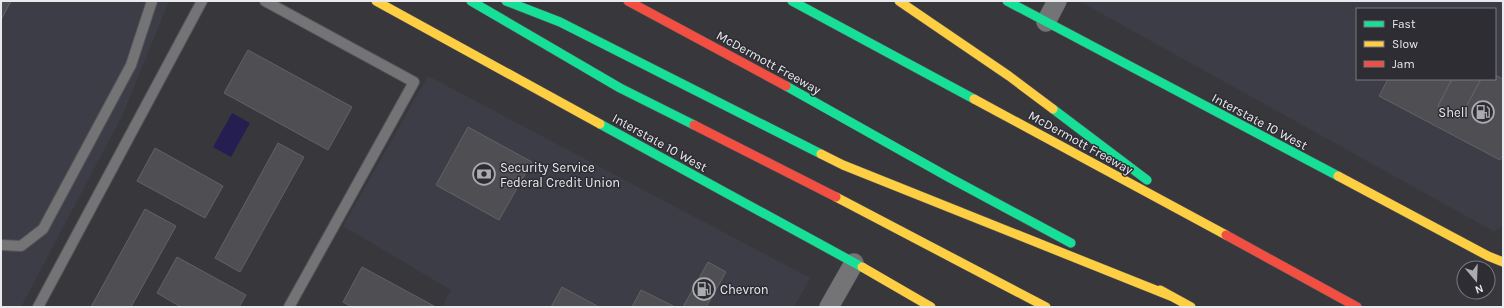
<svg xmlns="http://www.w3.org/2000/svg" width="1504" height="308" font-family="Karla,sans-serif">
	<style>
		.built { fill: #3d3d48; fill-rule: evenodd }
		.water { fill: #251e51 }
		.building { fill: #4f4f53; stroke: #626266 }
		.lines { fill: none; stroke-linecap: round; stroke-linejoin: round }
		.lane-casing { stroke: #555558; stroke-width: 12 }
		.street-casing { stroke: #555558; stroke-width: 20 }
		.fast-casing { stroke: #555558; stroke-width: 10 }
		.slow-casing { stroke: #555558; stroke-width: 10 }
		.jam-casing { stroke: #555558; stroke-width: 10 }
		.lane { stroke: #747477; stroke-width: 10 }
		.street { stroke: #747477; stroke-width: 19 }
		.fast { stroke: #16e098; stroke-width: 9 }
		.slow { stroke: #ffcf43; stroke-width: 9 }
		.jam { stroke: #f24e42; stroke-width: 9 }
		.labels { text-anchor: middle; stroke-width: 3; stroke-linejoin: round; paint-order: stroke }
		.street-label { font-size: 13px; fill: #e9eaee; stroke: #2d2d33 }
		.poi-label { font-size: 13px; fill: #e9eaee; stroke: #2d2d33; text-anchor: start }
	</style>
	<rect width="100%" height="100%" fill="#38383c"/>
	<!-- built -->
	<path class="built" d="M1 1H169L123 114 21 307H1Z
		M1079 1H1503V227L1493 231ZM1357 9H1495V79H1357Z
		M428 76 810 278 794 307H442L451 290 343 226Z"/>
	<!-- water -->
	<path class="water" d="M232 113 250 123 231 157 213 147Z"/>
	<!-- building -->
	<path class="building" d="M1 1H11L1 20Z
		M248 50 352 107 328 150 224 93Z
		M1495 75 1503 79V155L1500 160 1379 96 1388 79H1452L1438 106 1460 118 1481 79H1495Z
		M1452 79H1481L1460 118 1438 106Z
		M468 127 532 162 499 220 436 185Z
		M278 143 304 157 240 272 215 258Z
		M155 148 223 186 205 218 137 181Z
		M145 209 176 226 131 307H91Z
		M177 257 246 295 239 307H181L157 293Z
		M708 262 726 272 706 307H683Z
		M362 267 434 306 352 307 343 302Z
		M562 287 599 307H551Z
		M641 290 675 307H632Z"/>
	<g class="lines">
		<!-- lane casing -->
		<g class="lane-casing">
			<path id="lane" d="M265 1 414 82 289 307
				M1 245 21 246 43 229 131 65 152 1
				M38 307 202 1"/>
		</g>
		<!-- street casing -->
		<g class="street-casing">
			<path id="street" d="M1046 22 1057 1
				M829 307 854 263"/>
		</g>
		<!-- fast casing -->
		<g class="fast-casing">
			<path id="fast" d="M471 1 620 88 694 125
				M506 1 560 22 821 154
				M792 1 974 99
				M1007 1 1338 176
				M786 86 950 178 1071 243
				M1053 109 1147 180
				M600 124 862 267"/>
		</g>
		<!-- slow casing -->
		<g class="slow-casing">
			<path id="slow" d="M376 1 600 124
				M899 1 1009 76 1053 109
				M974 99 1226 235
				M821 154 843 165 1173 297
				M1338 176 1488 256 1503 262
				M836 197 1046 307
				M862 267 931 307
				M1160 290 1191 307"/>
		</g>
		<!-- jam casing -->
		<g class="jam-casing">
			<path id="jam" d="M628 1 786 86
				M694 125 836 197
				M1226 235 1357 307"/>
		</g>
		<!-- lane -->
		<use href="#lane" class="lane"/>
		<!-- street -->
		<use href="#street" class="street"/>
		<!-- fast -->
		<use href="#fast" class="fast"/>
		<!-- slow -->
		<use href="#slow" class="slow"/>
		<!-- jam -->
		<use href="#jam" class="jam"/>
	</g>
	<!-- icons -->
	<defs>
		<g id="fuel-ring" transform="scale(1.15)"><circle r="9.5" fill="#2d2d33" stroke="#abacb0" stroke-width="1.5"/><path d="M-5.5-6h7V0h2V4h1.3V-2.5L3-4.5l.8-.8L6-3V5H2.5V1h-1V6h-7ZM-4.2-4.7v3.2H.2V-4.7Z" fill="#abacb0"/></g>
		<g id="bank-ring" transform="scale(1.15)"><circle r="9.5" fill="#2d2d33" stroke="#abacb0" stroke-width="1.5"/><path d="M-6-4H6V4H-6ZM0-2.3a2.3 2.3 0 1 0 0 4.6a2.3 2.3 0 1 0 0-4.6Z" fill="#abacb0"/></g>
	</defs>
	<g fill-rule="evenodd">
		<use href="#fuel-ring" x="1483" y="112"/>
		<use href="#bank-ring" x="484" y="174"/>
		<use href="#fuel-ring" x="704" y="289"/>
	</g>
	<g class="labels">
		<!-- street labels -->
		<g class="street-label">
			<text transform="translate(769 62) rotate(29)" y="5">McDermott Freeway</text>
			<text transform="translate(1260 121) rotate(28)" y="5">Interstate 10 West</text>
			<text transform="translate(660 142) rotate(29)" y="5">Interstate 10 West</text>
			<text transform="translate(1081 142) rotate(29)" y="5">McDermott Freeway</text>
		</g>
		<!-- poi labels -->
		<g class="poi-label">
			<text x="1468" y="117" text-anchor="end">Shell</text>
			<text x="500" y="172">Security Service<tspan x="500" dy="15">Federal Credit Union</tspan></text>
			<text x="720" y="294">Chevron</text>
		</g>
	</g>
	<!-- border -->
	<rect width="1504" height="308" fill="none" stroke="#e9eaee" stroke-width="4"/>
	<!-- legend -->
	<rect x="1356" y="8" width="140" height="72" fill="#2d2d33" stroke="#78797e"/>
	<rect x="1364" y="21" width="20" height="6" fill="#16e098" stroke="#78797e"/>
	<text x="1392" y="28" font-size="12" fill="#e9eaee">Fast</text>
	<rect x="1364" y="41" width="20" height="6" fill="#ffcf43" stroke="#78797e"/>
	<text x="1392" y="48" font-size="12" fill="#e9eaee">Slow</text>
	<rect x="1364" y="61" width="20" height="6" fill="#f24e42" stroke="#78797e"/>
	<text x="1392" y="68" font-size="12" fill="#e9eaee">Jam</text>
	<!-- north arrow -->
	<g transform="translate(1476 280) rotate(161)"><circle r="19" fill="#2d2d33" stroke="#78797e"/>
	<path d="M0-3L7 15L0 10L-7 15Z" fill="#abacb0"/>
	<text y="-6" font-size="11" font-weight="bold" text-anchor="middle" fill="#e9eaee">N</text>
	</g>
</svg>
